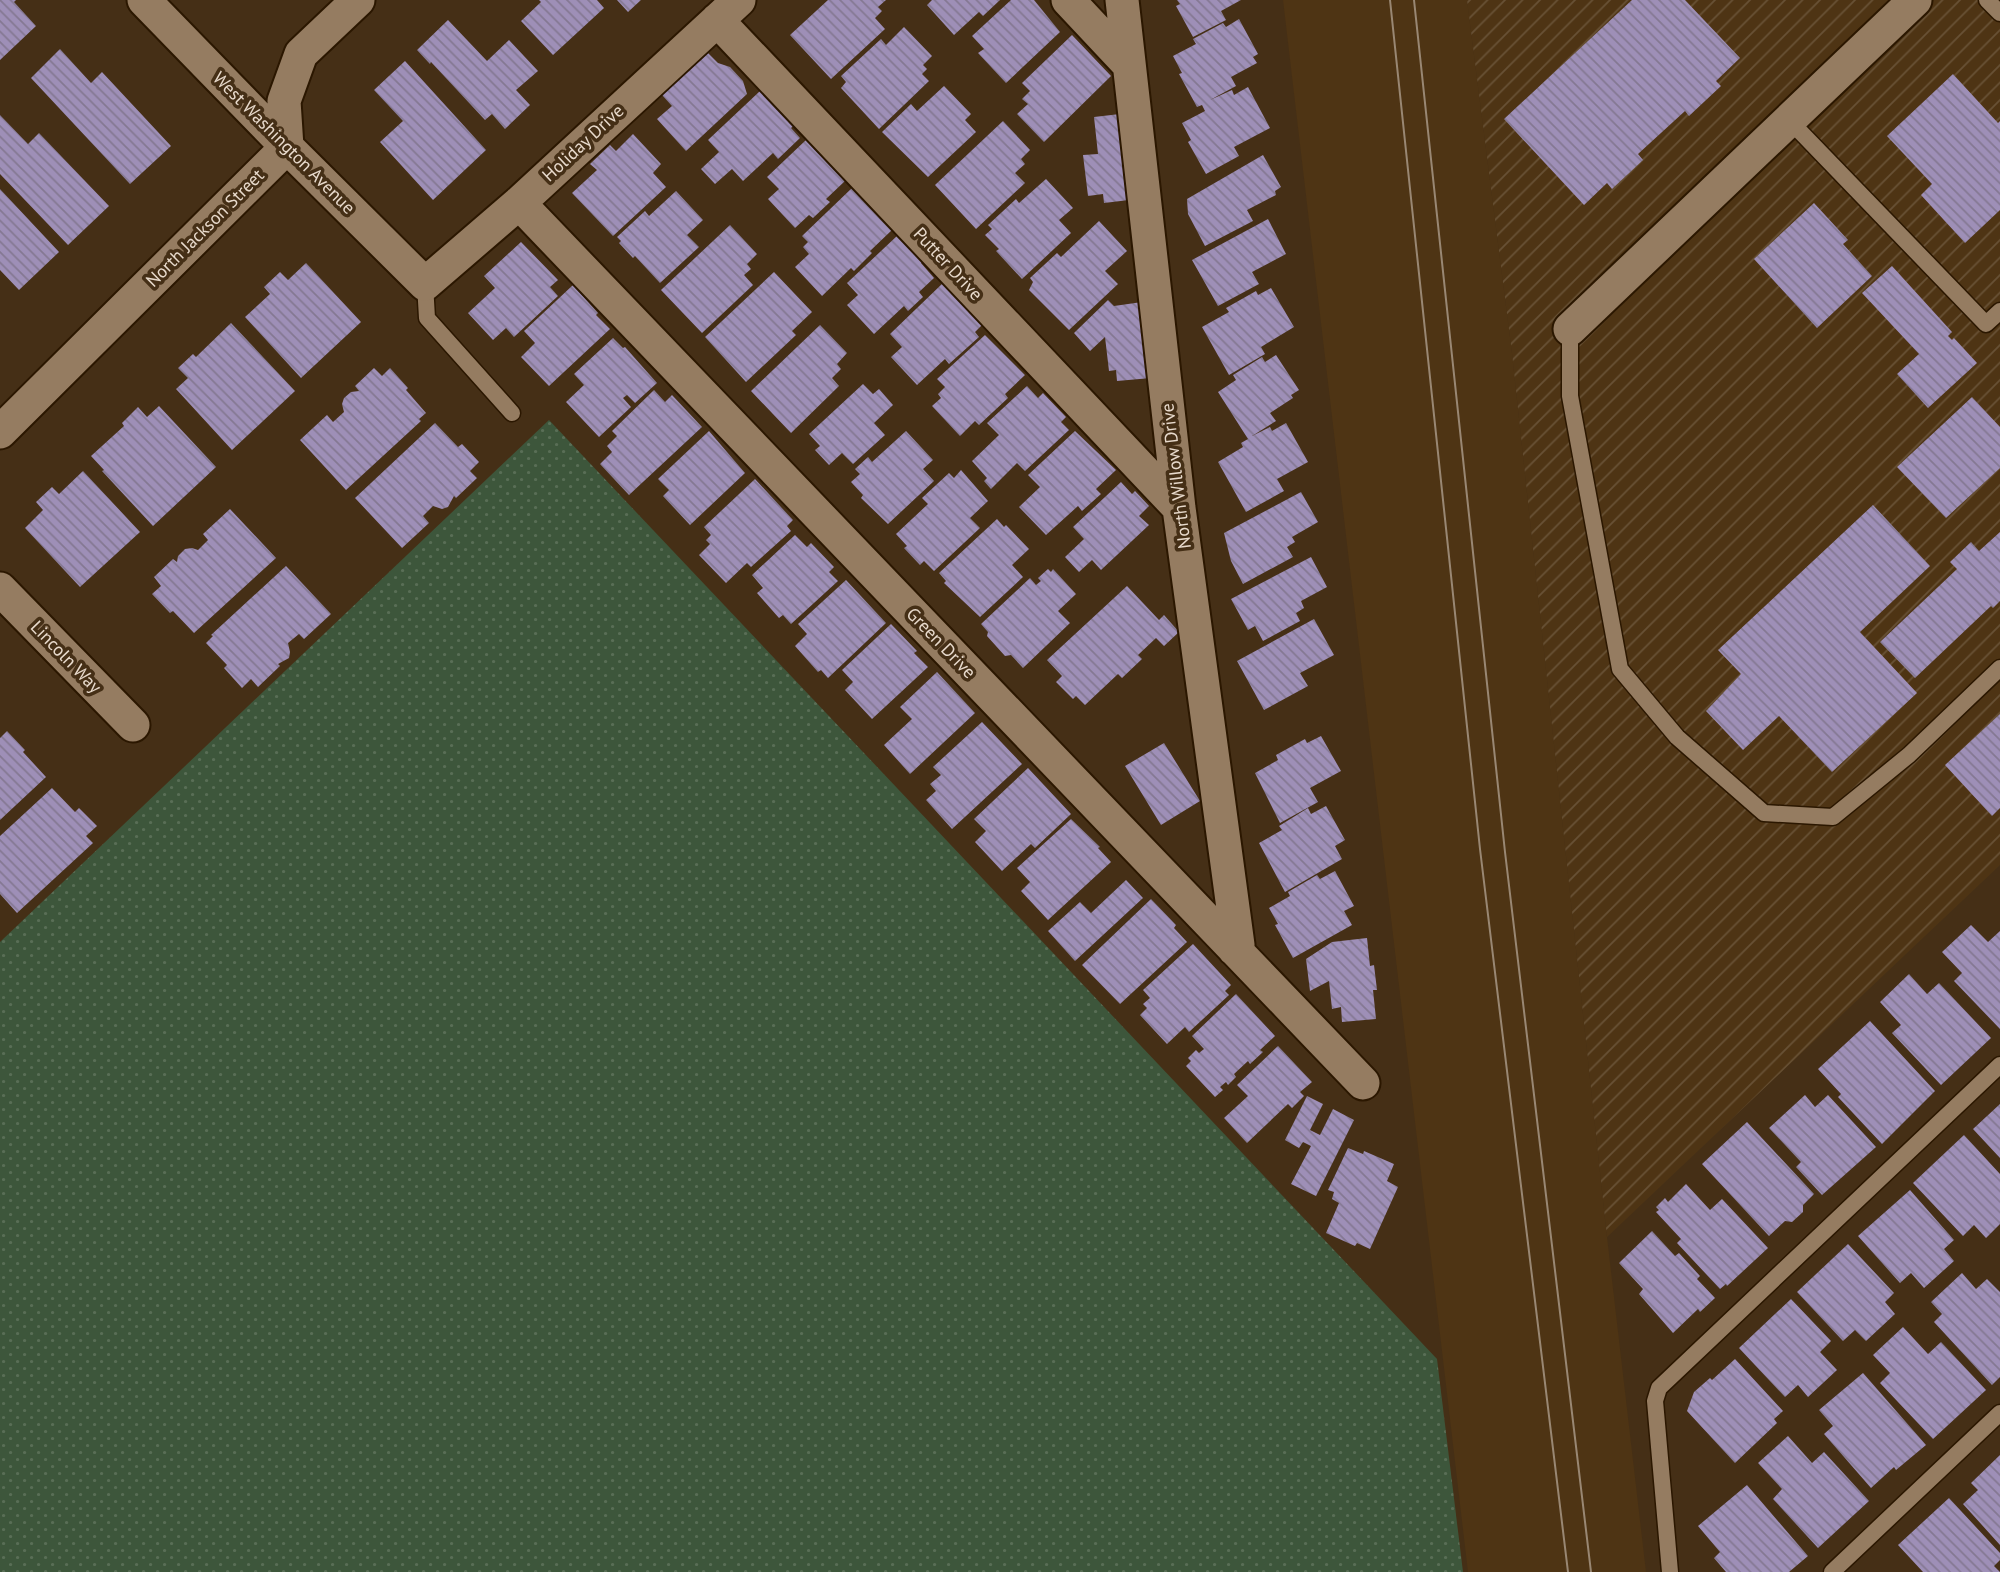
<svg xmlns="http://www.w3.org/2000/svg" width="2000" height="1572" font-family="'PT Sans',sans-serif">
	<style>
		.built { fill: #4e3414 }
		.industrial { fill: url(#industrial-furrows) }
		.grass { fill: url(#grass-dots) }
		.building { fill: url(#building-back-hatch) }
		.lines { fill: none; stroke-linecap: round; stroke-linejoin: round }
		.lane-casing { stroke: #2b1700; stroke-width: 19 }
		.street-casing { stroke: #2b1700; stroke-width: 37 }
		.lane { stroke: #957c61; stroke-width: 16 }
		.street { stroke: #957c61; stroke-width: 33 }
		.tram { stroke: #998773; stroke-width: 2 }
		.labels { text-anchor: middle; stroke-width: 7; stroke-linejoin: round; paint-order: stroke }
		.street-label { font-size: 18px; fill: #e8dacc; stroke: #452f16 }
	</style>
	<defs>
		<pattern id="industrial-furrows" width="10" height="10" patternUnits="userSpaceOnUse" patternTransform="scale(1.75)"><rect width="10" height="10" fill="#4e3414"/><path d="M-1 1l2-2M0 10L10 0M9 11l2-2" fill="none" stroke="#685135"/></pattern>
		<pattern id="grass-dots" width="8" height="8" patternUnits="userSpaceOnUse" patternTransform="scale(1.75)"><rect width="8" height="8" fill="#3d563b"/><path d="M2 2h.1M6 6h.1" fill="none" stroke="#596e56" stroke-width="1.8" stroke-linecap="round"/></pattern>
		<pattern id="building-back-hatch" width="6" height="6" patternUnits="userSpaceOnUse" patternTransform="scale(1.75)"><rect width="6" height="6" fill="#9e8fb7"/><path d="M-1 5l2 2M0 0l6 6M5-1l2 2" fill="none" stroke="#847892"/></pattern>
	</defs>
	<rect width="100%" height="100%" fill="#452f16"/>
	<!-- built -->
	<path class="built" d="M1283 0H1467L1512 353 1607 1237 1646 1572H1468Z"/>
	<!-- industrial -->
	<path class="industrial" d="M1467 0H2000V865L1607 1237 1512 353Z"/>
	<!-- grass -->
	<path class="grass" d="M549 420 1437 1359 1463 1572H0V942Z"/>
	<!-- building -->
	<path class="building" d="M0 0H16L14 2 36 26 0 60Z
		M539 0H597L604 8 553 55 521 21 541 2Z
		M617 0H641L628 12Z
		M828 0H886L878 7 882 11 875 18 885 29 831 79 790 35Z
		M932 0H1000L983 16 979 12 954 35 927 5Z
		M1011 0H1034L1060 32 1006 83 978 53 984 49 972 36Z
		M1177 0H1241L1221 11 1226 20 1193 37 1176 6 1180 4Z
		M1632 0H1685L1740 58 1716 81 1721 86 1689 116 1685 111 1638 154 1643 160 1612 189 1607 183 1584 205 1504 119Z
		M1239 19 1258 54 1253 57 1257 63 1231 77 1236 86 1210 100 1232 90 1234 95 1248 87 1270 128 1234 147 1239 156 1206 174 1188 142 1191 140 1182 123 1205 111 1202 105 1197 107 1179 74 1182 73 1173 56 1196 44 1193 39 1223 23 1226 27Z
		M448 20 487 61 509 40 538 71 516 90 530 105 505 129 492 114 485 120 431 62 430 64 417 50Z
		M904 27 932 56 923 65 927 69 922 74 929 81 879 129 841 88 846 82 841 76 881 39 886 45Z
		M1072 35 1111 76 1044 142 1017 114 1028 104 1022 99 1030 91 1022 83Z
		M60 49 91 83 102 72 171 146 130 184 31 78Z
		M708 53 718 63 730 67 743 81 747 94 686 151 657 119 672 106 662 95Z
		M405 61 486 150 433 200 380 142 403 121 374 90Z
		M1953 74 1998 123 2000 121V210L1965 243 1921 195 1932 184 1887 136Z
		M944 86 971 114 965 120 976 132 928 177 882 132 911 104 917 111Z
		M760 91 771 103 775 100 796 123 791 128 800 138 778 159 773 153 743 181 732 169 715 184 701 169 719 152 708 140Z
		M1120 114 1129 200 1104 203 1103 194 1088 196 1083 155 1098 154 1094 117Z
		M0 115 28 144 39 133 109 206 68 245 0 174Z
		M1003 121 1030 150 1021 159 1025 164 1015 173 1025 183 976 229 935 185Z
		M633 134 661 164 653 173 666 187 613 236 572 193 597 170 590 164 610 145 616 151Z
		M806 140 845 181 826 199 830 202 813 218 809 215 795 228 768 199 779 189 767 177Z
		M1263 155 1281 187 1275 191 1276 195 1247 210 1253 221 1205 246 1188 214 1187 199Z
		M1046 179 1073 208 1059 220 1071 233 1022 279 996 251 999 249 985 235 992 229 988 225 1016 199 1019 203Z
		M852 188 892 230 870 251 872 253 854 271 851 268 822 296 795 267 809 254 803 247 808 242 802 236Z
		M0 189 59 252 19 290 0 270Z
		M676 191 703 220 687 235 699 247 660 283 635 256 633 258 619 243 621 241 617 237 645 211 649 216Z
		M1814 203 1848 240 1843 244 1872 276 1817 328 1754 259Z
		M1268 219 1286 254 1252 272 1259 284 1218 306 1192 260Z
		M1099 221 1127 251 1105 271 1118 284 1069 330 1029 290 1033 282 1030 278 1057 253 1061 257Z
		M730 225 757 254 747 264 751 269 744 275 753 285 702 333 661 290Z
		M898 235 923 261 921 263 934 278 919 292 923 297 908 311 904 306 874 334 847 305 858 295 847 283Z
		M521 242 558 280 550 287 558 296 514 337 506 328 493 340 468 313 495 288 484 276Z
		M306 263 361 322 301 378 245 317 270 294 264 287 280 272 288 280Z
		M1892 266 1952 332 1948 336 1952 340 1954 338 1977 363 1928 408 1897 374 1919 354 1862 293Z
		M774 272 812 312 792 331 796 335 746 382 705 337Z
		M943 283 982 325 975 332 979 337 949 364 945 359 917 385 891 357 902 347 890 334Z
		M573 285 598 313 596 315 610 329 549 386 521 357 535 343 524 331Z
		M1271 288 1294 327 1261 347 1265 354 1229 375 1202 327 1229 312 1226 308 1256 291 1258 295Z
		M1108 300 1114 306 1142 302 1151 378 1117 381 1116 370 1109 371 1105 337 1090 351 1074 333Z
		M231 323 295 391 232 450 176 389 188 378 178 368 193 354 196 357Z
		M820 325 847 353 837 364 841 369 832 378 839 386 791 433 751 391Z
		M985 335 1025 375 1005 394 1008 398 979 425 975 421 960 436 932 406 941 398 938 394 945 387 937 379Z
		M613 338 623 348 625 347 657 383 635 403 627 395 623 398 631 407 599 437 566 402 584 385 574 374Z
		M1276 355 1299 390 1291 395 1293 398 1270 413 1276 421 1252 436 1270 427 1272 431 1286 423 1308 462 1277 479 1284 491 1246 512 1218 462 1243 447 1241 443 1248 439 1218 392 1236 380 1233 375 1262 357 1265 362Z
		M374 368 382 376 390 368 408 388 406 390 426 413 419 419 421 421 346 490 300 440 327 415 333 422 344 412 342 404 344 398 351 392 359 391 355 386Z
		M863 384 873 394 879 389 893 405 874 423 885 435 853 464 842 453 829 465 815 450 820 446 809 434Z
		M1027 386 1038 398 1043 393 1066 417 1061 422 1069 430 1025 471 1017 463 991 489 984 481 987 478 972 461 999 435 987 423Z
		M654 390 665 402 672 395 702 427 629 495 600 464 612 452 607 446 617 436 612 431Z
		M1972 397 2000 427V468L1946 518 1897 467Z
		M159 406 216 467 153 526 102 471 104 470 91 456 124 426 122 423 138 407 147 417Z
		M435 423 458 447 462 444 479 462 470 471 477 478 456 498 454 496 448 507 442 509 433 506 423 516 429 523 402 548 355 498Z
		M709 431 745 473 690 525 663 496 669 490 658 479Z
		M906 431 933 460 923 469 934 481 888 524 861 498 863 495 851 482 860 474 855 469 868 457 872 462Z
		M1075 431 1116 470 1096 489 1101 494 1082 511 1078 506 1046 535 1019 507 1040 487 1028 475Z
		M961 470 988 501 970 518 980 528 934 571 924 561 920 565 904 548 907 546 896 534 928 504 922 498 949 473 954 478Z
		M83 471 140 532 80 587 25 528 43 510 36 502 52 487 59 494Z
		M755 479 793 520 787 526 791 531 751 567 747 563 726 583 699 555 710 544 706 540 711 535 704 527Z
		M1121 482 1132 494 1135 491 1149 506 1139 516 1149 525 1101 570 1092 560 1079 572 1065 557 1084 539 1073 527Z
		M1301 492 1318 522 1292 537 1295 542 1287 547 1293 557 1243 584 1231 561 1224 533Z
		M1873 505 1930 566 1860 632 1917 693 1832 772 1779 716 1743 750 1706 711 1741 674 1718 650Z
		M230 509 276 558 194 633 173 611 170 613 152 594 161 586 154 577 173 559 177 562 178 556 185 549 192 548 198 550 208 540 203 534Z
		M997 519 1004 527 1006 525 1029 549 1012 565 1023 577 980 617 944 583 946 581 939 573Z
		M2000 532V601L1993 608 1991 606 1915 678 1880 642 1957 569 1950 562 1971 542 1979 551Z
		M795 535 807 547 811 543 834 567 829 572 838 581 791 624 783 615 779 618 757 593 763 588 752 575Z
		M1311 557 1327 587 1301 601 1304 608 1296 613 1300 621 1263 641 1255 626 1248 630 1231 599Z
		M286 566 331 614 304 639 299 634 288 643 290 652 289 658 278 664 280 666 258 687 251 679 242 688 224 668 227 665 206 643 213 636 211 635Z
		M1048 569 1051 572 1053 569 1076 594 1058 611 1070 623 1023 668 1011 655 1005 656 987 636 988 632 981 624 1030 578 1036 585 1041 581 1038 578Z
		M846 580 886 623 828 678 821 670 818 672 795 646 807 634 798 624Z
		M1127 586 1159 620 1164 615 1179 632 1164 646 1156 638 1138 655 1142 659 1122 678 1118 674 1085 705 1076 696 1073 699 1056 682 1062 676 1047 660Z
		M1314 619 1334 655 1300 673 1308 686 1264 710 1237 661Z
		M891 624 917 651 914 653 928 667 872 719 845 690 853 682 842 670Z
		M937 672 975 713 910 774 884 745 912 719 900 707Z
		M2000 714V808L1992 816 1945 765Z
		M982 722 1022 764 952 829 926 800 936 791 930 784 941 775 933 767Z
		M7 731 25 750 23 752 46 777 0 820V738Z
		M1321 736 1341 771 1310 788 1318 802 1280 823 1255 773 1278 760 1276 755 1305 739 1307 743Z
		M1164 743 1200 801 1161 825 1125 766Z
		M1028 768 1071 814 1035 848 1031 844 1002 871 975 842 986 831 974 819Z
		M52 788 75 812 79 808 97 826 86 836 93 843 17 913 0 894V836Z
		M1326 806 1345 840 1335 846 1342 859 1285 892 1259 843 1282 830 1279 826 1308 808 1311 814Z
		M1071 819 1100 847 1098 848 1111 862 1048 920 1021 891 1030 882 1017 868Z
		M1335 871 1354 906 1344 911 1352 925 1293 958 1275 925 1278 924 1269 908 1290 896 1288 892 1317 875 1320 879Z
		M1126 880 1143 898 1075 961 1048 931 1080 902 1091 913Z
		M1151 899 1176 925 1174 928 1187 942 1120 1004 1082 965Z
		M1971 925 1988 942 2000 931V1029L1954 981 1962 973 1942 952Z
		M1367 938 1370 966 1374 965 1377 990H1373L1376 1019 1342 1022 1341 1007 1332 1009 1329 981 1310 991 1306 959 1332 942Z
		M1193 944 1231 985 1225 991 1229 995 1189 1032 1185 1027 1167 1044 1140 1015 1147 1008 1143 1004 1150 998 1143 990Z
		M1909 974 1927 994 1939 983 1991 1038 1941 1085 1892 1033 1901 1025 1880 1002Z
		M1236 994 1275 1036 1260 1050 1263 1052 1250 1064 1248 1061 1234 1074 1236 1077 1228 1085 1226 1082 1220 1087 1223 1090 1215 1097 1186 1066 1191 1061 1188 1058 1196 1050 1199 1053 1204 1049 1192 1036Z
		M1870 1021 1935 1091 1882 1144 1838 1097 1841 1094 1818 1069Z
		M1278 1046 1312 1082 1300 1092 1304 1096 1292 1108 1288 1104 1247 1143 1224 1118 1248 1096 1237 1085Z
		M1805 1095 1815 1107 1828 1095 1876 1147 1822 1195 1796 1167 1801 1162 1769 1128Z
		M1307 1096 1323 1104 1310 1130 1320 1135 1333 1109 1354 1120 1316 1196 1291 1184 1311 1146 1303 1142 1299 1148 1285 1140Z
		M2000 1104V1158L1973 1129Z
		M1747 1122 1814 1194 1803 1205V1212L1792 1222 1785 1221 1769 1236 1702 1164Z
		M1964 1135 2000 1174V1224L1986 1238 1974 1225 1963 1236 1913 1183Z
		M1348 1148 1363 1154 1364 1151 1394 1164 1387 1181 1398 1187 1370 1249 1357 1243 1355 1246 1326 1233 1339 1203 1332 1199 1334 1192 1328 1190Z
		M1686 1184 1710 1210 1722 1199 1768 1248 1727 1286 1726 1284 1720 1289 1677 1243 1681 1239 1656 1212 1659 1210 1656 1207 1665 1198 1668 1202Z
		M1910 1190 1954 1240 1944 1249 1954 1261 1924 1288 1911 1273 1900 1283 1858 1236Z
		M1652 1231 1675 1256 1679 1253 1700 1276 1697 1279 1715 1298 1700 1312 1698 1309 1673 1333 1639 1294 1643 1289 1619 1263Z
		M1848 1244 1894 1293 1885 1302 1895 1314 1866 1341 1855 1330 1843 1341 1797 1292Z
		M1962 1273 1976 1289 1987 1279 2000 1292V1377L1992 1385 1934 1322 1942 1314 1931 1302Z
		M1791 1299 1831 1341 1820 1352 1837 1370 1808 1397 1798 1385 1785 1397 1739 1348Z
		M1903 1327 1928 1354 1941 1342 1986 1390 1933 1439 1880 1383 1890 1373 1873 1355Z
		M1735 1359 1783 1411 1774 1419 1777 1423 1735 1463 1687 1411 1694 1392 1710 1378 1712 1380Z
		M1863 1373 1926 1445 1896 1470 1894 1467 1871 1488 1824 1434 1833 1426 1819 1410Z
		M1788 1436 1812 1463 1824 1452 1869 1501 1818 1548 1773 1499 1782 1489 1758 1463Z
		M2000 1455V1545L1963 1504 1978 1490 1971 1483Z
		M1747 1485 1808 1556 1789 1572H1726L1714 1558 1720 1552 1698 1526Z
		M1949 1498 2000 1553V1560L1994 1566 2000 1572H1923L1898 1545Z"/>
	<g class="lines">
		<!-- lane casing -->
		<g class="lane-casing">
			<path id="lane" d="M1987 0 2000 13
				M1789 120 1986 324 2000 311
				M425 284 427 318 512 413
				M1570 329V396L1620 669 1677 737 1764 813 1833 817 1909 755 2000 668
				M1670 1572 1655 1401 1659 1388 2000 1065
				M1832 1572 2000 1413"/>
		</g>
		<!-- street casing -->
		<g class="street-casing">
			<path id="street" d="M144 0 287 147 425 284 519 203 739 0
				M1068 0 1129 65
				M1122 0 1179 508 1238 945 1234 949
				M717 20 1179 508
				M519 203 1363 1083
				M1570 329 1915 0
				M0 432 287 147 284 101 301 54 358 0
				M0 589 133 725"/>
		</g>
		<!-- lane -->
		<use href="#lane" class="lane"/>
		<!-- street -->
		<use href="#street" class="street"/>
		<!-- tram -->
		<path class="tram" d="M1390 0 1480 849 1568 1572
			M1414 0 1505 852 1591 1572"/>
	</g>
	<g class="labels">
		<!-- street labels -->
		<g class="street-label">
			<text transform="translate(284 143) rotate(45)" y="6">West Washington Avenue</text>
			<text transform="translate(583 143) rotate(-43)" y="6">Holiday Drive</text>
			<text transform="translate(205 228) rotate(-45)" y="6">North Jackson Street</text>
			<text transform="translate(948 264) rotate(47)" y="6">Putter Drive</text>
			<text transform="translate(1176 476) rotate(-97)" y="6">North Willow Drive</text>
			<text transform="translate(941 643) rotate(46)" y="6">Green Drive</text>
			<text transform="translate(66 657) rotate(46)" y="6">Lincoln Way</text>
		</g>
	</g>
</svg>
